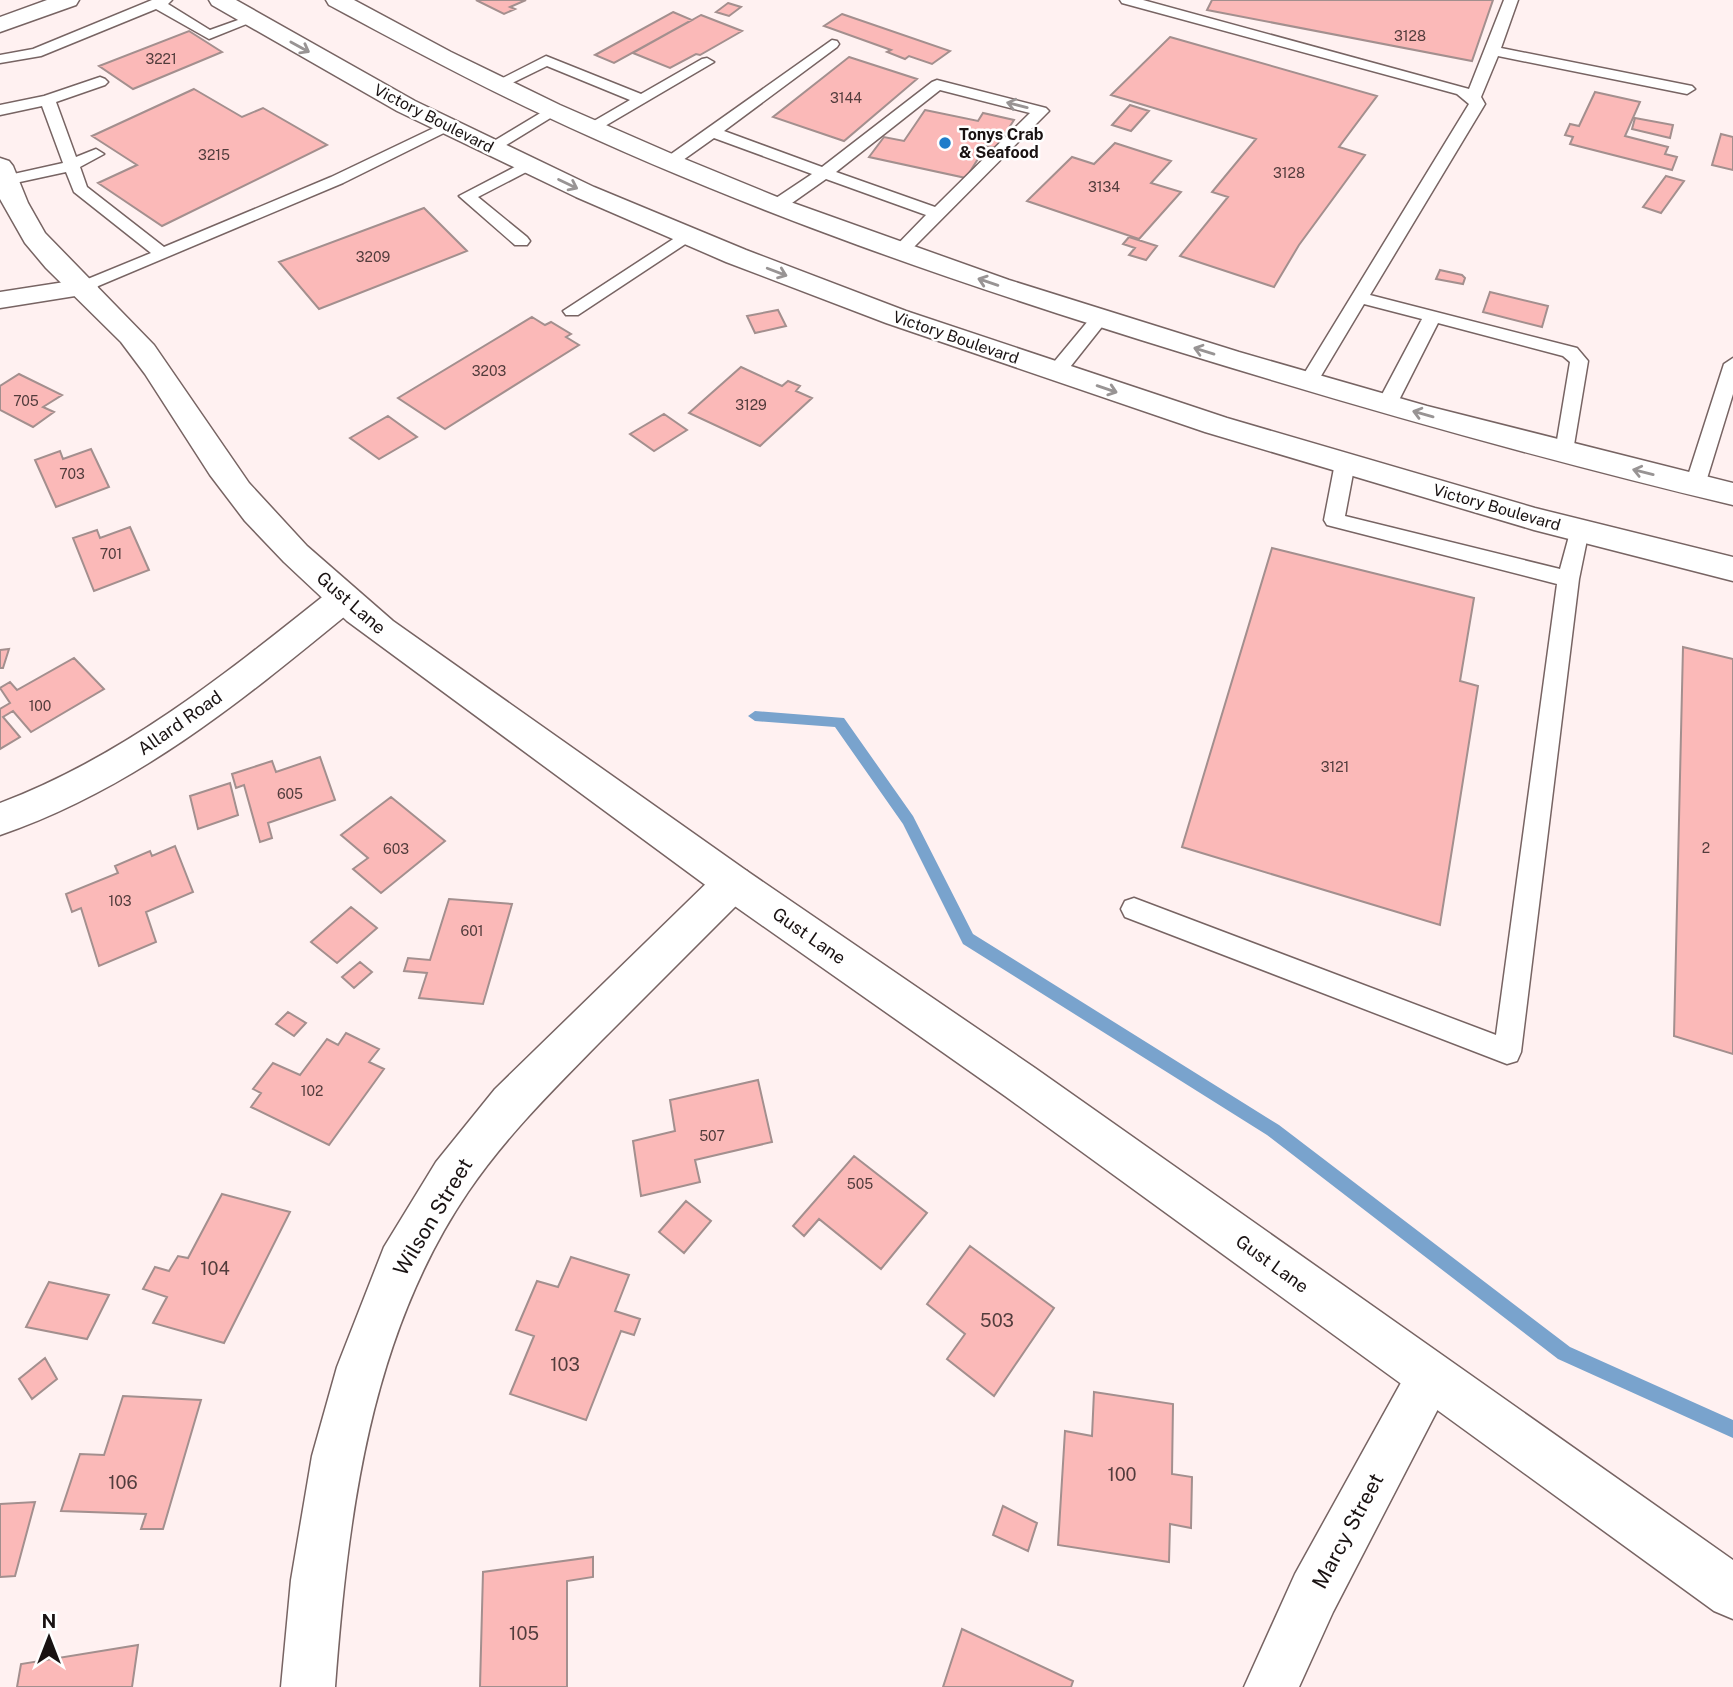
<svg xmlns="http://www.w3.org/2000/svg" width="1733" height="1687" font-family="'Public Sans',sans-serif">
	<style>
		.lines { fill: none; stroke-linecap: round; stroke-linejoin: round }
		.stream { fill: #79a3cd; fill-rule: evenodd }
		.building { fill: #fbb9b8; stroke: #a38f8e; stroke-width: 2 }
		.lane-casing { stroke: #776463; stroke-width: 3 }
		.street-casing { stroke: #776463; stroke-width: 3 }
		.secondary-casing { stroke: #776463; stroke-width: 3 }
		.lane { fill: #fff; fill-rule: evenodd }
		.street { fill: #fff; fill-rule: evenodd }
		.secondary { fill: #fff; fill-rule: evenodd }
		.oneway { stroke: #989494 }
		.poi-dot { fill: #207dca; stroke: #fff; stroke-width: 2.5 }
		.labels { text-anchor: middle; stroke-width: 5; stroke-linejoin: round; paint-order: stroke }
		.number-label { font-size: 14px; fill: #523c3c }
		.far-street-label { font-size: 16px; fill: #191212; stroke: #fff }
		.far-poi-label { font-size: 16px; font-weight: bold; fill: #191212; stroke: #fff; text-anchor: start }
		.street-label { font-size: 18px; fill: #191212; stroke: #fff }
		.near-number-label { font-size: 18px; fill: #523c3c }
		.near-street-label { font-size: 21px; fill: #191212; stroke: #fff }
	</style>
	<rect width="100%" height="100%" fill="#fff1f1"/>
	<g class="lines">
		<!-- stream -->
		<path class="stream" d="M755 711 844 718 913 816 973 934 1279 1125 1570 1347 1733 1420V1438L1558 1359 1267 1135 963 944 903 824 835 727 755 721 748 716Z"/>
	</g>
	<!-- building -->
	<path class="building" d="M476 0H526L510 7 515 9 504 14Z
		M1212 0H1493L1472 61 1207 10Z
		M728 3 741 7 729 16 716 12Z
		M673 12 692 20 614 63 595 55Z
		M842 14 950 51 932 64 909 56 905 59 887 52 891 50 824 26Z
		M701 15 742 31 700 55 696 54 670 68 633 53Z
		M189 31 222 52 133 89 99 66Z
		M1170 37 1377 96 1339 147 1365 155 1299 245 1274 287 1180 256 1228 197 1212 192 1256 139 1111 95Z
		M849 57 917 79 844 141 773 117Z
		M194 89 242 117 263 108 327 145 162 226 98 183 137 165 92 136Z
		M1595 92 1640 102 1625 136 1668 147 1665 154 1677 157 1672 170 1570 144 1573 137 1565 135 1570 124 1579 126Z
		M1130 105 1149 111 1131 131 1112 125Z
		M925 110 978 121 983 113 1014 120 996 148 986 146 966 178 869 157 884 137 904 141Z
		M1635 118 1673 125 1670 138 1632 129Z
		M1721 134 1733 137V170L1712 165Z
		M1115 143 1171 161 1151 183 1181 192 1139 239 1027 201 1072 157 1094 164Z
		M1666 176 1684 181 1661 213 1643 207Z
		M424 208 467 251 319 309 279 262Z
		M1129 237 1157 246 1146 260 1129 255 1135 248 1123 244Z
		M1440 270 1462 275 1465 278 1463 284 1436 279Z
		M1490 292 1548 306 1542 327 1483 312Z
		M778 310 786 326 755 333 747 316Z
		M532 317 545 325 551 322 571 334 566 337 579 345 445 429 398 398Z
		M741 367 782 386 788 381 800 386 796 391 812 398 760 446 689 413Z
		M19 374 62 395 43 407 54 412 33 427 0 410V386Z
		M664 414 687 430 654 451 630 434Z
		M388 416 417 437 379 459 350 438Z
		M91 449 109 487 56 507 35 460 60 451 63 459Z
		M130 527 149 570 94 591 73 538 97 530 100 538Z
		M1272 548 1474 598 1460 681 1478 686 1440 925 1182 847Z
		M1683 647 1733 659V1054L1674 1036Z
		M9 649 3 668H0V650Z
		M74 658 104 689 31 732 13 711 3 717 20 737 0 749V709L10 703 0 688 10 682 17 690Z
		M320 757 335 800 268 823 272 838 260 842 244 785 236 788 232 774 272 761 276 772Z
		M230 783 238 815 198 829 190 796Z
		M391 797 445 841 381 893 353 869 368 858 341 835Z
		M175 846 193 892 146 912 156 942 99 966 81 908 72 912 66 894 118 873 115 866 150 851 152 856Z
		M449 899 512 904 483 1004 419 998 427 973 404 971 408 958 430 960Z
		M351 907 377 928 337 963 311 942Z
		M360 962 372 972 354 988 342 977Z
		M288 1012 306 1023 294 1036 276 1024Z
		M346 1033 379 1049 369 1062 384 1069 329 1145 251 1107 261 1093 253 1089 273 1063 300 1075 327 1039 338 1045Z
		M758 1080 772 1142 695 1160 700 1182 641 1196 633 1141 675 1131 670 1100Z
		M854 1156 927 1213 881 1269 819 1219 804 1236 793 1226Z
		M222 1194 290 1212 224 1343 153 1323 167 1297 143 1289 155 1267 169 1271 178 1256 188 1258Z
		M686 1201 711 1221 684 1253 659 1232Z
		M970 1246 1054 1308 994 1396 947 1359 965 1334 927 1304Z
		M571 1257 629 1275 615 1311 640 1319 634 1335 621 1331 586 1420 510 1394 534 1336 516 1330 537 1281 558 1287Z
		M49 1282 109 1295 87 1339 26 1327Z
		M45 1358 57 1379 32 1399 19 1379Z
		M1094 1392 1173 1404 1172 1474 1192 1477 1191 1528 1170 1524 1169 1562 1058 1545 1065 1431 1092 1436Z
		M123 1396 201 1400 163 1529H141L146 1514 61 1511 80 1454 104 1455Z
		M35 1502 15 1576 0 1577V1504Z
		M1003 1506 1037 1523 1028 1551 993 1535Z
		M593 1557V1577L567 1581V1687H480L483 1572Z
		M962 1629 1073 1681 1071 1687H943Z
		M138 1645 132 1687H17L21 1664Z"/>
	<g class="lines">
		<!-- lane casing -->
		<g class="lane-casing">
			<path id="lane" d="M152 0H172L168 4 210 30 252 15 259 19 209 39 156 9 41 56 0 63V55L33 49Z
				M1120 0H1143L1469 89 1504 0H1518L1501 48 1692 86 1695 89 1687 94 1498 56 1481 97 1485 104 1370 295 1577 348 1588 361 1572 457H1558L1555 452 1570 362 1563 356 1438 323 1397 404 1394 408H1380L1377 404 1422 319 1364 304 1315 386H1301L1299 382 1469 104 1457 94 1122 3Z
				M832 40 837 41 839 44 837 47 724 131 822 167 932 82 937 80 1046 108 1049 111 906 255 900 256 891 251 926 215 826 179 782 210H770L768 206 770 202 812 174 714 138 676 165H664L662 162 664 159ZM940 90 1030 113 935 207 836 172Z
				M546 56 641 94 702 59 707 58 714 62 593 133 585 128 587 125 630 100 547 66 502 88H492L489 85Z
				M100 77 105 79 108 82 105 85 56 102 76 157 96 149 104 154 80 167 87 187 164 247 331 177 442 124H454L456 127 343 183 84 292 78 291 75 287 78 283 151 253 74 192 66 172 6 185 0 183V177L63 163 42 106 0 115V105L44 96Z
				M552 106 557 108 560 111 557 114 498 150 492 152 484 147Z
				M528 160 534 162 536 165 534 168 478 197 527 237 530 241 527 245H515L459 196Z
				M687 230 695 235 693 239 578 315H566L563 311Z
				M1099 314 1105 315 1108 319 1105 323 1063 376H1049L1047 372 1049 368 1093 315Z
				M1733 358V394L1705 485 1702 490H1688L1685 485 1724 364Z
				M1345 456 1352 458 1355 463 1345 516 1560 569 1572 525 1579 523 1586 525 1589 530 1579 579 1521 1052 1517 1061 1507 1064 1125 917 1121 909 1125 901 1134 898 1496 1035 1557 584 1327 525 1324 520 1335 463 1338 458Z"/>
		</g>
		<!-- street casing -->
		<g class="street-casing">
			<path id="street" d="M84 279 94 281 98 287 94 293 0 308V292Z
				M343 587 355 590 360 599 355 608C245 698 137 788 0 835V803C125 756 228 672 331 590Z
				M733 866 747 871 753 883 747 895C698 944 650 992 601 1041 554 1089 506 1136 468 1192 369 1338 348 1516 335 1687H281L291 1580 312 1456 337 1367 384 1247 436 1162 495 1089 719 871Z
				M1430 1354 1447 1361 1454 1378 1333 1612 1299 1687H1244L1295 1574 1413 1361Z"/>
		</g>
		<!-- secondary casing -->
		<g class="secondary-casing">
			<path id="secondary" d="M47 0H79L76 5 0 32V17Z
				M209 0H236L415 101 594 187 746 250 906 311 1227 418 1535 508 1733 557V581L1534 530 1205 432 886 323 726 262 576 197 397 111 212 5Z
				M326 0H354L451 52 560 105 670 153 782 199 1009 280 1239 352 1427 406 1733 483V505C1548 461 1365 409 1183 353 965 286 749 212 543 115 470 81 400 43 329 5Z
				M0 158 9 161 13 166 28 203 45 233 154 345 249 483 307 546 393 621 747 871 1035 1068 1733 1560V1619L1714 1611 1005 1096 719 895 347 621 284 562 245 521 210 475 145 374 121 342 46 268 25 243 0 199Z"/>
		</g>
		<!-- lane -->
		<use href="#lane" class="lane"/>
		<!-- street -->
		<use href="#street" class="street"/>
		<!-- secondary -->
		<use href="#secondary" class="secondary"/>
	</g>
	<!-- one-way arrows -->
	<defs><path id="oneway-shaft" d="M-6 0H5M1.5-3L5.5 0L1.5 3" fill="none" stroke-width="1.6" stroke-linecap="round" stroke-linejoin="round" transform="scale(1.75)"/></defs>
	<g class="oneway">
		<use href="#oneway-shaft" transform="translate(300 47) rotate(29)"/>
		<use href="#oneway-shaft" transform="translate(1017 105) rotate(-166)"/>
		<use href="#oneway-shaft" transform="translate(568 184) rotate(26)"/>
		<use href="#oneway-shaft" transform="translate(777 272) rotate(21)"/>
		<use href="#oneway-shaft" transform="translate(988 282) rotate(-161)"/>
		<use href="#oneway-shaft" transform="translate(1204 351) rotate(-163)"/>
		<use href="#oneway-shaft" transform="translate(1107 389) rotate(19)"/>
		<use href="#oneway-shaft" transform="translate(1423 414) rotate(-164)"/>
		<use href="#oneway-shaft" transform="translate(1643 472) rotate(-166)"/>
	</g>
	<!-- markers -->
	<circle class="poi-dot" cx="945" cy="143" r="7"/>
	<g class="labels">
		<!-- number labels -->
		<g class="number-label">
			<text x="1410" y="41">3128</text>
			<text x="161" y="64">3221</text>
			<text x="846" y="103">3144</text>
			<text x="214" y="160">3215</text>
			<text x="1289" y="178">3128</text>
			<text x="1104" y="192">3134</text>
			<text x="373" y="262">3209</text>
			<text x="489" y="376">3203</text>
			<text x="26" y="406">705</text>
			<text x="751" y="410">3129</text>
			<text x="72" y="479">703</text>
			<text x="111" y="559">701</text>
			<text x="40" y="711">100</text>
			<text x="1335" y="772">3121</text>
			<text x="290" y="799">605</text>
			<text x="1706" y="853">2</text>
			<text x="396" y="854">603</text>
			<text x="120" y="906">103</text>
			<text x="472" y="936">601</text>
			<text x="312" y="1096">102</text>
			<text x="712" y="1141">507</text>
			<text x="860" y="1189">505</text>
		</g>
		<!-- far-street labels -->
		<g class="far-street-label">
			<text transform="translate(434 118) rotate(27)" y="6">Victory Boulevard</text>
			<text transform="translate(956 337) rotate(19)" y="6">Victory Boulevard</text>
			<text transform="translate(1497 507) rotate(16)" y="6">Victory Boulevard</text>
		</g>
		<!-- far-poi labels -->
		<g class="far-poi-label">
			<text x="959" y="140">Tonys Crab<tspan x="959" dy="18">&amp; Seafood</tspan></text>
		</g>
		<!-- street labels -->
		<g class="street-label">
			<text transform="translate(351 603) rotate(41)" y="6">Gust Lane</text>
			<text transform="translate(180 723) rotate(-35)" y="6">Allard Road</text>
			<text transform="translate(809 936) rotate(35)" y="6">Gust Lane</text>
			<text transform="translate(1272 1264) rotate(36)" y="6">Gust Lane</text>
		</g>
		<!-- near-number labels -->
		<g class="near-number-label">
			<text x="215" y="1275">104</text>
			<text x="997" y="1327">503</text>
			<text x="565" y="1371">103</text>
			<text x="1122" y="1481">100</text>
			<text x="123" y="1489">106</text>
			<text x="524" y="1640">105</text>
		</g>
		<!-- near-street labels -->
		<g class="near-street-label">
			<text transform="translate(433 1217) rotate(-59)" y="7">Wilson Street</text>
			<text transform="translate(1348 1531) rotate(-62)" y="7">Marcy Street</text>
		</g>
	</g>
	<!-- north arrow -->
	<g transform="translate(49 1638)" stroke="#ffffff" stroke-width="5" paint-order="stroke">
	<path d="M0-5L12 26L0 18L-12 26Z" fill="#191212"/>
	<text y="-10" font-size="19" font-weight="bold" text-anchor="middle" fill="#191212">N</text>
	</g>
</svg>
